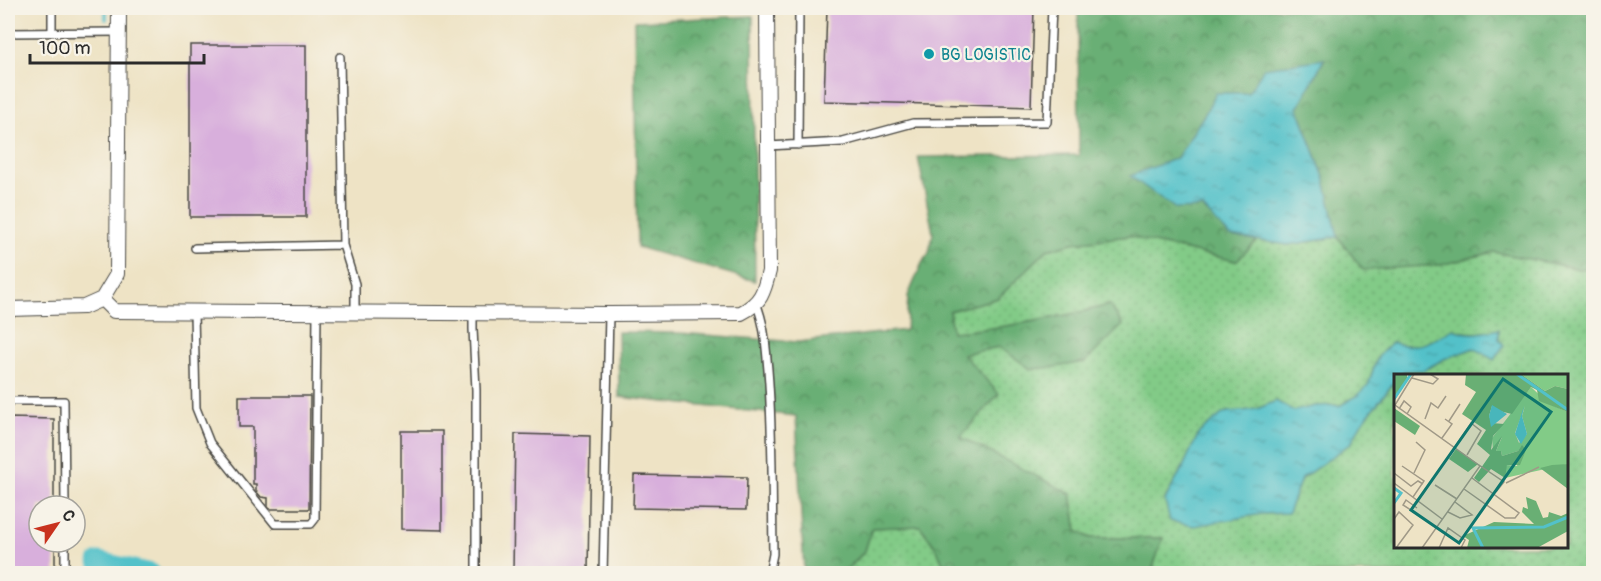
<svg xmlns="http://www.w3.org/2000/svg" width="1601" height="581" font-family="Pangolin,sans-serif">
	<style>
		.green { fill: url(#green-dots); stroke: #567b59; stroke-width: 1.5; fill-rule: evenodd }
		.forest { fill: url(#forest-crowns); stroke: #4a6d50; stroke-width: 1.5 }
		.water { fill: url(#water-ripples); stroke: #3f767a; stroke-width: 1.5 }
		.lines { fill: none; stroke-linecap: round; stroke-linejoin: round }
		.stream { stroke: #53c1c9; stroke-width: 4 }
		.river { stroke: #53c1c9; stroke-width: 21 }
		.building { fill: #d8afdc }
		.service-casing { stroke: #484742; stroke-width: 10 }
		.minor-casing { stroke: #484742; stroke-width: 16 }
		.service { stroke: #fff; stroke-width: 7 }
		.minor { stroke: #fff; stroke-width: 14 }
		.culture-dot { fill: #0f9aa8; stroke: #f7f3e8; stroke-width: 2 }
		.labels { text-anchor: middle; stroke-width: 4.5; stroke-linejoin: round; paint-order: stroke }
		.culture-label { font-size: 16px; fill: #0d838f; stroke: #f7f3e8; text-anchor: start }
		.inset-river { fill: none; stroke: #53c1c9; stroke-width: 3 }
		.inset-road { fill: none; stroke: #a09987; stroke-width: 1.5 }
		.view { fill: #0f766e; fill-opacity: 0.15; stroke: #0f766e; stroke-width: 3 }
		.inset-edge { fill: none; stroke: #2b2b2b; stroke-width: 3 }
	</style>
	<defs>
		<pattern id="green-dots" width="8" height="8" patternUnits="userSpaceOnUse" patternTransform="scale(1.5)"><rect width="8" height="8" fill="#82cb87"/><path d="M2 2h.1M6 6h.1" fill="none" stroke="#70ae75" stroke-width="1.8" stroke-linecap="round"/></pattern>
		<pattern id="forest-crowns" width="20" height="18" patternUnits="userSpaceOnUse" patternTransform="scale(1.5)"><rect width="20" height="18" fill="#69af74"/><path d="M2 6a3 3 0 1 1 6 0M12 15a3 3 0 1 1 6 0" fill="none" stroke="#578f5f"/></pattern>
		<pattern id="water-ripples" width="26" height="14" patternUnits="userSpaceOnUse" patternTransform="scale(1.5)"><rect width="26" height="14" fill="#53c1c9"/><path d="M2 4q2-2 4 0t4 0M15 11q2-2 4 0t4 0" fill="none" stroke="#459da3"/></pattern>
	</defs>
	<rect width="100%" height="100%" fill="#f7f3e8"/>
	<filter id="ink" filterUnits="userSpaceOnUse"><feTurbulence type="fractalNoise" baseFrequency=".0167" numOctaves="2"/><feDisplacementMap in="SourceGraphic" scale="12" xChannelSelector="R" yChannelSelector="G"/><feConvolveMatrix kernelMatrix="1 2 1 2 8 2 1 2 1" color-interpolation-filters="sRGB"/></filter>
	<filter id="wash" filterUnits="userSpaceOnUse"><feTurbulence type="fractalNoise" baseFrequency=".008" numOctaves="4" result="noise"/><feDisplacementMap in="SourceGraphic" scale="24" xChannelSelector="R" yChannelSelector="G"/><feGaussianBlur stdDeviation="1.35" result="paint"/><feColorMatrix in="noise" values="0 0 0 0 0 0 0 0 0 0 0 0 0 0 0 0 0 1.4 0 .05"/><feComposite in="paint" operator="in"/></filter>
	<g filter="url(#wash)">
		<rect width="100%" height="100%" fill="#eee3c5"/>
		<!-- green -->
		<path class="green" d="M1129 236 1158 244 1236 261 1258 240 1288 245 1338 237 1363 269 1440 265 1494 252 1579 269 1593 268V573H1151L1163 538H1090L1077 531 1071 494 960 437 977 371 963 354 999 347 1031 369 1123 325 1110 305C1058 318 1005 328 952 332L949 311 998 298 1047 250 1072 243ZM1453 329C1470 335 1482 333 1499 329V339L1444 359 1424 370 1403 371 1400 375 1566 376V546H1396L1395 381 1361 424 1351 443 1301 479 1288 513 1262 514 1165 499 1183 467 1199 433 1227 412 1243 411 1257 409 1276 401 1294 411 1315 406 1341 405 1355 397 1368 385 1377 358 1392 342C1418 351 1431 342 1453 329Z
			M920 526 936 548 948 573 843 574 865 551 871 528Z"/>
		<!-- forest -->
		<path class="forest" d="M1078 8H1593V268L1579 269 1494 252 1440 265 1363 270 1338 237 1325 180 1298 108 1324 60 1248 93H1216L1206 112 1177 158 1131 176 1176 208H1203L1230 236 1258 240 1236 261 1158 244 1129 236 1072 243 1047 250 998 298 949 311 952 332C1005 328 1058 318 1110 305L1123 325 1085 362 1055 367 1031 369 999 347 963 354 999 394 960 437 1071 494 1077 531 1090 538H1163L1151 573H948L936 548 920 526 872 528 865 551 843 573H804L796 416 619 397 618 332 680 333 798 342 906 330 908 296 922 263 929 253 933 233 918 157 1079 155Z
			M753 16 755 281 637 247 634 21Z"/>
		<!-- water -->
		<path class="water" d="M1324 59 1298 108 1325 180 1338 237 1288 245 1230 236 1203 208 1176 209 1130 176 1177 158 1206 112 1216 93H1248L1264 68Z
			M1453 329C1470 336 1482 333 1499 329V339L1504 345 1494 360 1474 348 1444 359 1424 370 1404 371 1400 375 1396 376 1395 381 1361 424 1351 443 1301 479 1288 513 1262 514 1194 526 1170 521 1165 500 1183 467 1199 433 1221 415 1227 412 1243 411 1257 409 1276 401 1294 411 1315 406 1341 405 1355 397 1368 385 1377 358 1392 342C1418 351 1431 342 1453 329Z"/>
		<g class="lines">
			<!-- stream -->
			<path class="stream" d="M106 19V8"/>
			<!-- river -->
			<path class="river" d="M99 562 151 574"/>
		</g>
		<g id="blocks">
			<!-- building -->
			<path class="building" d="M827 8H1034L1031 107 824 101Z
				M190 45H306V217H190Z
				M239 396H310L309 509H270L268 507V498L261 497 256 491V484H253V427H239Z
				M8 418 54 419V506H39V542H55V573H8Z
				M401 431H442V530L401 529Z
				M515 434 590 436 588 573H513Z
				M634 475 747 477 746 510 633 508Z"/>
		</g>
	</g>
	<g filter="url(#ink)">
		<use href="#blocks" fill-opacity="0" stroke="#484742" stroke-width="1.5"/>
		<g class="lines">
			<!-- service casing -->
			<g class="service-casing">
				<path id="service" d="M8 33 119 32
					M52 33V8
					M340 57 343 245 355 284V311
					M798 145 799 8
					M768 146 843 142 913 123 1047 122 1052 8
					M195 248 343 245
					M756 303C765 324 766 348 768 370 773 431 772 493 773 554L769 574
					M194 312 196 408 210 443 275 524H311L315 519 317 311
					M473 313V329L476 390V574
					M8 401H64L65 506
					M65 542V574
					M603 574 609 314"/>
			</g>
			<!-- minor casing -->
			<g class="minor-casing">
				<path id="minor" d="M102 299 114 311 609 314 741 313C761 303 764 292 769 271L767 8
					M8 309 84 307 102 299 117 274 119 8"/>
			</g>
			<!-- service -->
			<use href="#service" class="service"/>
			<!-- minor -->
			<use href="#minor" class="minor"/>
		</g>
	</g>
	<!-- markers -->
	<circle class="culture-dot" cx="929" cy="54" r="6"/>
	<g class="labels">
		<!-- culture labels -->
		<g class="culture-label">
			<text x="941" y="60">BG LOGISTIC</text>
		</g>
	</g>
	<!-- overview -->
	<g transform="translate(1394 374)">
		<rect width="174" height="174" fill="#eee3c5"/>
		<path d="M127 0H174V15L161 12 151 17ZM137 13 155 30 174 38V90L111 104V95L113 91 123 92 128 72 124 77 108 82 107 77H102L108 63 99 77 98 64ZM131 32 128 42 133 60 125 69 121 59Z" fill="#82cb87" fill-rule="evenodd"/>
		<path d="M0 0H13V7L0 27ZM72 0H127L151 17 161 12 174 15V38L145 27 143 16 137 13 118 40 101 36 98 32 95 42 98 49 110 50 99 62 97 76 108 62 102 77H107L108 82 124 77 128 71 132 76 126 91H113L111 104 97 95 85 108 80 104 96 81 83 70 92 56 68 40 82 18 71 11ZM0 34 26 52 21 61 0 47ZM62 75 84 90 74 98 55 85ZM174 90V115L146 94 158 91ZM132 123 142 127 149 144 154 143 155 138 167 142 174 139V157L143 174H73L75 166 69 162 100 148 140 150 128 138 129 133 134 135Z" fill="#69af74"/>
		<path d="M98 31 113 40 97 53 95 42ZM130 32 128 42 133 60 127 70 121 60Z" fill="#53c1c9"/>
		<path class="inset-river" d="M123 0 174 36M0 25 17 0M0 114 7 119 0 129M89 174 79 154 150 153 174 143"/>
		<path class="inset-road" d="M20 0 1 31 86 92 28 174M18 4 39 10 44 5 36 0M5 35 10 27 17 33 13 40M31 45 37 29 44 34 52 22M55 47 66 30M48 64 58 50 51 45M61 73 77 49 87 57 73 81M85 91 110 108 102 118M8 92 30 107 19 123M0 99 17 112 24 107 29 110M20 99 31 76 22 68M0 109 48 145M112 109 145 93M41 111 63 125M70 115 111 144H121L125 139 78 104M20 138 9 131 12 126 23 134M54 138 66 144 78 141 61 128M0 145 5 138 19 151 2 174M45 174 54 154 71 166 67 174"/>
		<path class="view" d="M109 5 157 38 65 169 17 136Z"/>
		<rect width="174" height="174" class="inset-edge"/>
	</g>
	<!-- margin -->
	<rect width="1601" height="581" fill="none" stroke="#f7f3e8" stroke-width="30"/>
	<!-- north arrow -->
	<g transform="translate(57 524) rotate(55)"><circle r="28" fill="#f7f3e8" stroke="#a5a39c" stroke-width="1.5"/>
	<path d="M0-4.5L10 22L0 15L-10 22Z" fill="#c8321e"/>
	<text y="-9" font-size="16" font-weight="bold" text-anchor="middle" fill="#2b2b2b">С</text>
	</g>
	<!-- scale -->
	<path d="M30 54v9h174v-9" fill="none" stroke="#2b2b2b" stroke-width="3"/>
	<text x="39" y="54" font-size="18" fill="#2b2b2b" stroke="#f7f3e8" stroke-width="4.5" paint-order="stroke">100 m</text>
</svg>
